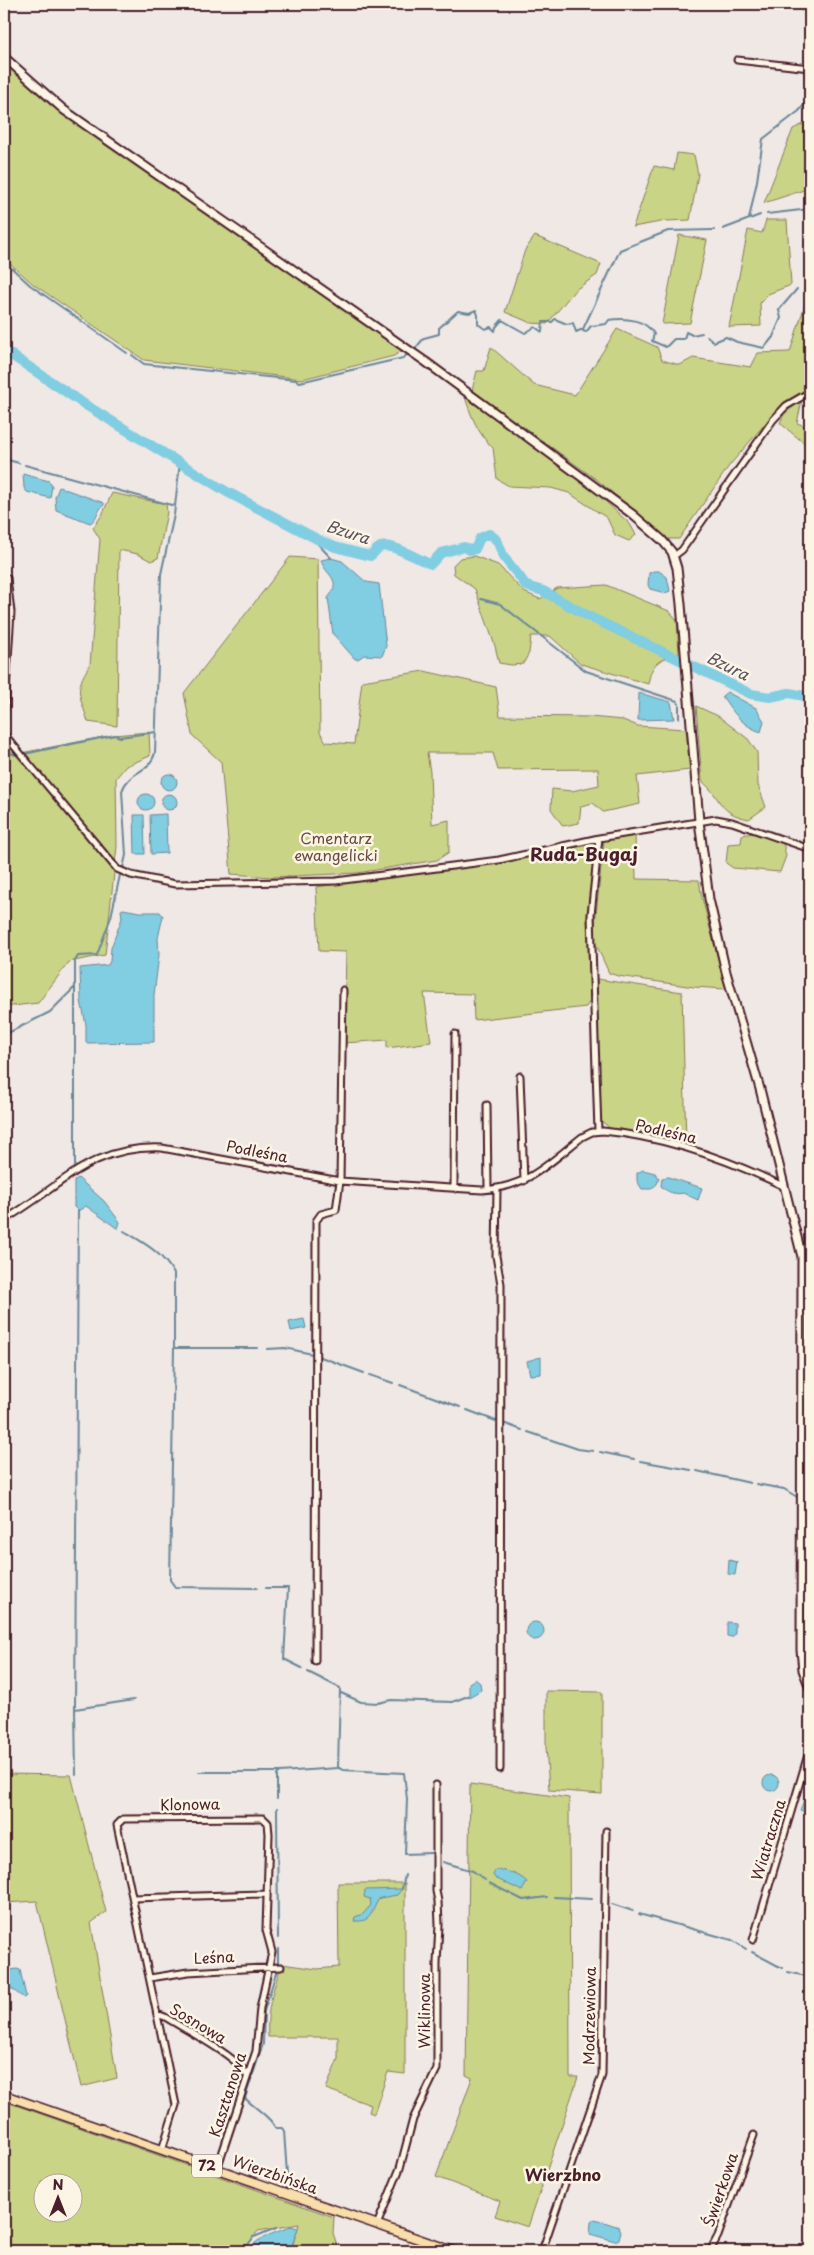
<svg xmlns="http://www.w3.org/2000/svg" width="814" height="2255" font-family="'Playpen Sans',sans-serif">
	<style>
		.green { fill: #c9d487; stroke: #8a7a59; fill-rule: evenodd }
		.water { fill: #81cde1; stroke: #6b8798 }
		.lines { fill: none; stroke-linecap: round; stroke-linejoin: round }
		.stream { stroke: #6b8798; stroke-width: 2 }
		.river { stroke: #81cde1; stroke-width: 10 }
		.street-casing { stroke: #4a1f2b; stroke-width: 9 }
		.secondary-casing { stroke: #4a1f2b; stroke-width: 11 }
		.primary-casing { stroke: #4a1f2b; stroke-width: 11 }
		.street { stroke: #fcf5e5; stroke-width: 5 }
		.secondary { stroke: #fcf5e5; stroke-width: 7 }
		.primary { stroke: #f8deab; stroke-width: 8 }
		.labels { text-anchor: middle; stroke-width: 5; stroke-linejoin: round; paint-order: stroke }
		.shield { fill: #fcf5e5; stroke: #7f5f63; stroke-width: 1 }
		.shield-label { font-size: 14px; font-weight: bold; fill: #4a1f2b }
		.park-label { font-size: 15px; fill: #6a4c42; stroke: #fcf5e5 }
		.street-label { font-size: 15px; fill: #4a1f2b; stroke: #fcf5e5 }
		.water-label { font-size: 16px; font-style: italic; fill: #5a5362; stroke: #fcf5e5 }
		.neighbourhood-label { font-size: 16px; font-weight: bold; fill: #4a1f2b; stroke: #fcf5e5 }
		.quarter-label { font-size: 18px; font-weight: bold; fill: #4a1f2b; stroke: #fcf5e5 }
	</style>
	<rect width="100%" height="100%" fill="#efe8e5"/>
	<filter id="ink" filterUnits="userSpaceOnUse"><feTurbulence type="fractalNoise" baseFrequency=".02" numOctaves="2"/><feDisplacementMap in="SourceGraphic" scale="10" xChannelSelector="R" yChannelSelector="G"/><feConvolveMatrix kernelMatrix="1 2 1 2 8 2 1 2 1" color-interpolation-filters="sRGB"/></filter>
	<g filter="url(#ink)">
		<!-- green -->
		<path class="green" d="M4 63 50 105 403 350 394 356 302 379 144 360 33 284 4 258Z
			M810 121V188L764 203 793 129Z
			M677 153 694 155 698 174 690 220 666 221 633 227 654 166 674 170Z
			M766 220H787L791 285 768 294 760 303 761 326 729 327 748 230 762 233Z
			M679 235 707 240 690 323 662 324Z
			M535 236 601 264 597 275 575 290 547 324 531 323 505 312 525 250Z
			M810 301V387L784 402 764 425 729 466 679 539H668L597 480 472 390 477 371H484L491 347 534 385 575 395 617 329 657 347 662 360 680 365 693 358 751 367 758 353 790 352 805 304Z
			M465 397 593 490 630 524 636 535 629 541 615 535 607 518 569 493 551 488 509 486 497 479 493 448C478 434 471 416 465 397Z
			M802 400 797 423 810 428V448L780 423 784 414Z
			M112 493 166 504 167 512 158 558 151 561 138 554 119 550 117 726 88 722C80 695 73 690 90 665L100 539 93 528 102 515Z
			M474 556 498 565 524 592 540 599 557 588 606 585 669 611 677 620 679 654C658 660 652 662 648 684L581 664 550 636H531L529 653 523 664 511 665 499 663 495 646 475 589 454 574 453 565 460 558Z
			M290 557 318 559 320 732 326 742 354 744 362 681 424 671 496 687 500 716 590 717 623 720 638 726 686 729 690 770 637 776 640 804 603 812 593 803 581 806 579 823 563 826 551 809 552 789 572 791 599 785 598 769 498 770 493 753H427L430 772 432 824 449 820V852L437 860 357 873 272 877 231 874 221 762 192 735 184 693Z
			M696 706 718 716 748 739 757 752 758 785 766 807 749 819C717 813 723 799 702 781Z
			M149 732 150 756 126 766 116 778 117 846 105 955 69 962 38 1003 4 1007V741L16 754 113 735Z
			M753 833 783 842 786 856 780 872 733 868 726 863 728 844 741 843 742 835Z
			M635 835 636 879 699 880 702 898 726 989 694 987 618 976 609 973 595 942 594 932 604 841Z
			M596 843 587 916 590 1001 586 1007 474 1020 473 994 424 993 431 1042 387 1048V1040L344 1043 346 952 319 951 316 887 549 853Z
			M597 979 682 992 686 1144 610 1128 600 1120Z
			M546 1691 602 1692V1794L549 1790 546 1746Z
			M4 1774 71 1775 106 1912 91 1923 117 2078 81 2087 37 1901 4 1903Z
			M470 1784 569 1798 570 2077H578L528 2227 495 2216 500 2201 436 2177 472 2078 466 2075Z
			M338 1883H405V2074L388 2072 374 2114 369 2112 371 2105 326 2089 338 2059V2037H268C266 2010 273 1989 282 1964L317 1969 339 1967Z
			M4 1923 12 1953 4 1958Z
			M4 2101 334 2217 333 2233 339 2251H291L299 2224 258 2231 243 2251H4ZM42 2182H72V2212H42Z"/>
		<!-- water -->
		<path class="water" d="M23 474 49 481 52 486 50 498 27 492 24 488Z
			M59 487 104 503V505C97 510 97 520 90 523L56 510 55 497Z
			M331 558 342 561 366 582 379 584 386 646 382 656 364 655 358 659H355L333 634 328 598C344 578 324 575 321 560Z
			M654 571H659L667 577 670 591 665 593 650 589 648 585 649 573Z
			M727 692 756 708 764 721 761 732C742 726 733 712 722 696Z
			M639 693 671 702 674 719 638 720Z
			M161 782a8 8 0 1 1 16 0a8 8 0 1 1-16 0Z
			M138 802a8 8 0 1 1 16 0a8 8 0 1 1-16 0Z
			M161 802a8 8 0 1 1 16 0a8 8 0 1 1-16 0Z
			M166 814 167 853 151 854 150 815Z
			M134 815H144L145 854H135Z
			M123 909 140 912H160L163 916 158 938 159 955 154 995V1042L86 1043V1025L81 1001 80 968 108 965 110 961 111 948 122 918 121 910Z
			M643 1170 655 1173 659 1178 657 1184 651 1189H642L637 1181V1173Z
			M668 1177 702 1188 698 1200 683 1193C675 1195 667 1192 661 1186L662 1178Z
			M78 1178 104 1201 120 1222 118 1229 86 1206 78 1211 74 1207V1181Z
			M304 1319 306 1328 291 1331 289 1322Z
			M541 1357V1374L530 1375 527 1361Z
			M729 1560 737 1562 735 1575 728 1574Z
			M526 1631a9 9 0 1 1 18 0a9 9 0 1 1-18 0Z
			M727 1622 735 1623V1634L732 1637 727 1636Z
			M475 1679 480 1683 481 1690 469 1697V1683Z
			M763 1783a8 8 0 1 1 16 0a8 8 0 1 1-16 0Z
			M807 1793 810 1794V1814L800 1810Z
			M495 1870C506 1870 519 1874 527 1882L522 1891 495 1878 493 1875Z
			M402 1889 397 1895 380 1898C371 1908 374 1923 354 1921L355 1917 363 1914 371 1905 370 1899 364 1897 365 1890Z
			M17 1969 20 1970 26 1996 24 1998C13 1990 5 1986 4 1971Z
			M595 2219 619 2227 621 2231 619 2239 615 2241 590 2234 591 2222Z
			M291 2226 298 2228 290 2251H247C258 2236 275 2234 291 2226Z"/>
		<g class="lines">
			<!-- stream -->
			<path class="stream" d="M796 4 810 18
				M767 214 810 209
				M749 219 757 181 763 139 799 111 810 98
				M723 229 760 215
				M4 261 30 285 127 353
				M583 329 620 250 668 231 714 230
				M707 336 714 342 726 337 737 342 764 348 773 337 781 318 779 310 797 289
				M415 349 424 338 439 334V328L458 311 469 313 476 310 478 315V324L485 329 491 327 495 331 496 327 502 320 525 333 535 327 542 332 543 322H552L555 319 567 324 573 323 576 332 583 329V331L586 332 591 326 606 324 609 320C626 317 646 320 654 334L652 341 666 347 674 339H684L686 332 692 335 702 333
				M132 355 144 364 296 380 300 382 403 358 408 354
				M4 459 19 463
				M25 465 175 506
				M319 540 318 544 331 558
				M481 599 500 604 586 671 677 701 679 704V718
				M4 751 16 755
				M24 754 115 735 120 737 156 732
				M123 868 126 855 122 791C129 770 149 774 155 753L161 574 174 515 180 462
				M4 1035 50 1012 75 987
				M75 1166V961L78 956 97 955 111 917 120 875
				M124 1231C144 1243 163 1253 174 1274V1348H257
				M174 1348 170 1580 175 1587 257 1588
				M267 1349 285 1348 312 1354
				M318 1356 364 1373
				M370 1375 393 1383
				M400 1385 460 1407
				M467 1410 496 1421
				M503 1423 522 1430
				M528 1432 578 1449 593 1451
				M600 1452 634 1459
				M640 1461 691 1470
				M697 1471 750 1483
				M756 1484 784 1489 797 1497
				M805 1500 810 1504
				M266 1588H288L284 1659 302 1668
				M341 1693 361 1702 378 1703 391 1700 452 1702 468 1696
				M75 1709 134 1700
				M339 1768 343 1770 404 1773 407 1799 405 1854 431 1853
				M199 1772H279
				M76 1775 75 1709 78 1210
				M277 1799V1775L280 1772 338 1768 340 1688 308 1672
				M277 1808 278 1938
				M443 1862 473 1871 485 1880
				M489 1883 523 1900 547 1897
				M402 1889 405 1875
				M554 1897 592 1899
				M612 1904 633 1911
				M639 1914 732 1940 746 1949
				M752 1952 782 1968
				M278 1964V1949
				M277 1970 264 2011 263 2044 245 2098C253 2107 273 2119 275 2128H282L284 2131 288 2189
				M788 1972 810 1977
				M243 2251 254 2237 276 2228"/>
			<!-- river -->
			<path class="river" d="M4 350 84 404 227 492 319 540 335 547 370 556C374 554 375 550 379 548 389 540 420 561 431 564L441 553 464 547 470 550 475 549 480 538 489 534C501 540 499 551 506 560 513 569 520 576 526 586L543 591 590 617 751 694 770 697 789 693 810 697"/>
			<!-- street casing -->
			<g class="street-casing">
				<path id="street" d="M737 60 810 68
					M674 556 682 550 773 420 786 406 810 392
					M4 721 11 612 7 578
					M4 734 117 869 131 875 175 884 336 881 499 860 599 838 716 819 732 822 810 849
					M455 1034 454 1185 456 1189
					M520 1076 524 1181
					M487 1105 488 1189
					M598 1131 591 915 599 838
					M497 1188 496 1256 501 1284 500 1769
					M4 1220C61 1187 90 1145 162 1148L340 1181 482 1190C528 1187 548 1164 582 1137L592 1132 603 1131C665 1137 727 1159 783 1186
					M801 1633H810
					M315 1661 316 1221 321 1214 336 1210 340 1181 343 990
					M133 1898 266 1894
					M753 1940 810 1748
					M150 1978 188 1972 281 1967
					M157 2014 165 2017C184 2029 241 2058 247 2076
					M162 2150 176 2105 117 1825 123 1819 263 1818 268 1823 269 1834 266 1930 272 1952 260 2008 256 2051 217 2169
					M377 2225 400 2168 413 2119 437 2069V1963L439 1925 438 1901 436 1891V1785
					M542 2251 602 2075 606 1831
					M710 2251 718 2236 754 2135"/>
			</g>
			<!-- secondary casing -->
			<g class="secondary-casing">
				<path id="secondary" d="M4 57 64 110 426 362 632 514 662 540 672 552 677 568 681 604 699 821 709 899 726 972 760 1089 802 1257 801 1650 803 1670 810 1688"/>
			</g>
			<!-- primary casing -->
			<g class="primary-casing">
				<path id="primary" d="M4 2095 453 2251"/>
			</g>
			<!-- street -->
			<use href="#street" class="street"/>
			<!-- secondary -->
			<use href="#secondary" class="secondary"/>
			<!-- primary -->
			<use href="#primary" class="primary"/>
		</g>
	</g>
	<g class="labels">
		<!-- shield labels -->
		<rect class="shield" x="192" y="2154.5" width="30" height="23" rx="4"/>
		<g class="shield-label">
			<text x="207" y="2171">72</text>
		</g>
		<!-- park labels -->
		<g class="park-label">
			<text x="336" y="844">Cmentarz<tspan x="336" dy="17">ewangelicki</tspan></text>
		</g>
		<!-- street labels -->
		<g class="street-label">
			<text transform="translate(666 1132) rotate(13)" y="5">Podleśna</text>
			<text transform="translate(257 1152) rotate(11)" y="5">Podleśna</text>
			<text transform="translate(190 1805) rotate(-1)" y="5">Klonowa</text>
			<text transform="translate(769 1840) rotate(-73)" y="5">Wiatraczna</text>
			<text transform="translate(214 1958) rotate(-3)" y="5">Leśna</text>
			<text transform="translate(425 2011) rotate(-90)" y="5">Wiklinowa</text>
			<text transform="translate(590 2016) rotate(-89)" y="5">Modrzewiowa</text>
			<text transform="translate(198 2024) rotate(31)" y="5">Sosnowa</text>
			<text transform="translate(228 2095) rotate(-72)" y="5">Kasztanowa</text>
			<text transform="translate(275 2175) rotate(19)" y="5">Wierzbińska</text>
			<text transform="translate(721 2190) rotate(-71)" y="5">Świerkowa</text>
		</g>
		<!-- water labels -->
		<g class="water-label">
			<text transform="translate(348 532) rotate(18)" y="6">Bzura</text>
			<text transform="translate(728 666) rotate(26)" y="6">Bzura</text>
		</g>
		<!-- neighbourhood labels -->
		<g class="neighbourhood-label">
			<text x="563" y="2181">Wierzbno</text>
		</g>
		<!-- quarter labels -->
		<g class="quarter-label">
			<text x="584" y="861">Ruda-Bugaj</text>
		</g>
	</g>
	<!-- margin -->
	<rect width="814" height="2255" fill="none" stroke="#fcf5e5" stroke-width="20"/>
	<rect x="10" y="10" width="794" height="2235" fill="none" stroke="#4a1f2b" stroke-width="2" filter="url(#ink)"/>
	<!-- north arrow -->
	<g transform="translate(58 2198)"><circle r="24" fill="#fcf5e5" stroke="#b59f9b"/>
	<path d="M0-4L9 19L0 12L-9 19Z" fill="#4a1f2b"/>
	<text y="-8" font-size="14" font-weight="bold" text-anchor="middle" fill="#4a1f2b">N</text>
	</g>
</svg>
